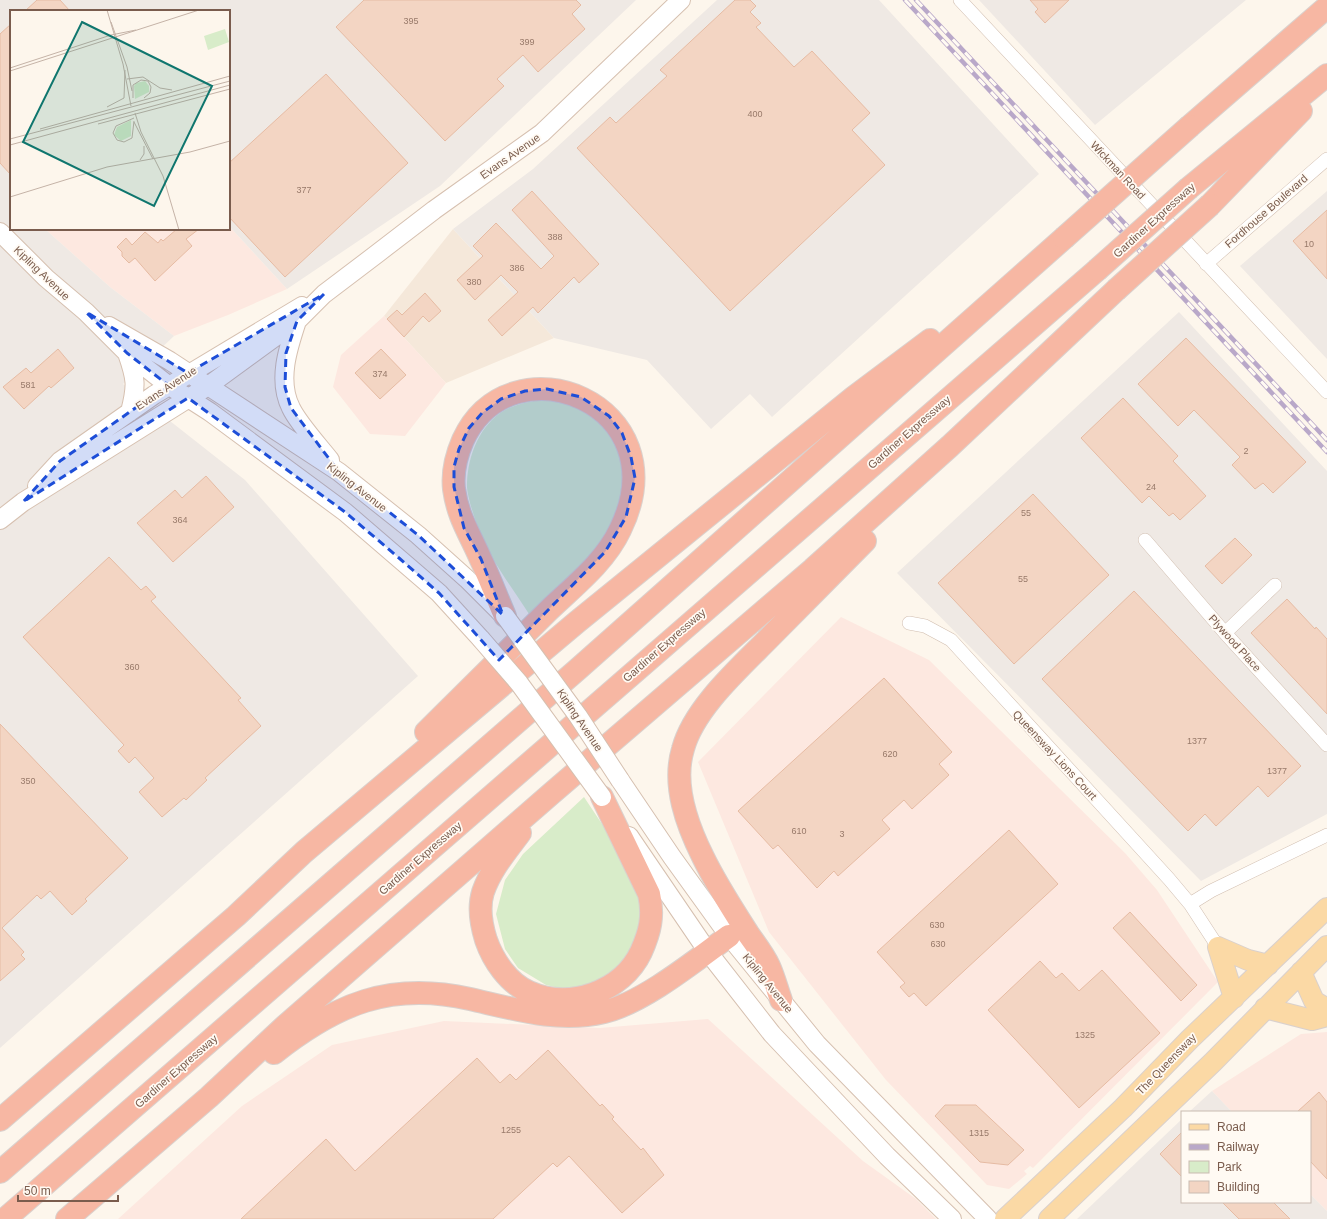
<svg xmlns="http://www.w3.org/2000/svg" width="1327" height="1219" font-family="Arial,sans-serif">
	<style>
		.residential { fill: #f5e8da }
		.commercial { fill: #fde8e0 }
		.industrial { fill: #efe9e4 }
		.green { fill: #d8ecc9 }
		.building { fill: #f3d5c3; stroke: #e6bba3 }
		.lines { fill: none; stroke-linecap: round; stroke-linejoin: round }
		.minor-casing { stroke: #d1beb0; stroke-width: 14 }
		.secondary-casing { stroke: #d6c0b0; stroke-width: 20 }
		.primary-casing { stroke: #dad1cd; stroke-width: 22 }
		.motorway-casing { stroke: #dad1cd; stroke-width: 24 }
		.minor { stroke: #fff; stroke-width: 13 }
		.secondary { stroke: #fff; stroke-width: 18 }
		.primary { stroke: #fbd9a5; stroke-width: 20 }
		.motorway { stroke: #f7b7a3; stroke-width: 22 }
		.rail-casing { stroke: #b9a8c9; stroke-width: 4.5 }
		.rail { stroke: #fffaf3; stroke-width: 3; stroke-dasharray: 9; stroke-linecap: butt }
		.secondary-bridge-casing { stroke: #d6c0b0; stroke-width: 20; stroke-linecap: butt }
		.motorway-bridge-casing { stroke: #dad1cd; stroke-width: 24; stroke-linecap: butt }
		.secondary-bridge { stroke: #fff; stroke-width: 18 }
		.motorway-bridge { stroke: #f7b7a3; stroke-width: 22 }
		.marked { fill: #1d4ed8; fill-opacity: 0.2; stroke: #1d4ed8; stroke-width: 3; stroke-dasharray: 8 5; stroke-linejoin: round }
		.labels { text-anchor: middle; stroke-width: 3.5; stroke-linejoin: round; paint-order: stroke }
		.number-label { font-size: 9px; fill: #987a6a }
		.street-label { font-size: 11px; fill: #7a5c4d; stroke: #fffaf3 }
		.inset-road { fill: none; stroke: #c5b3a7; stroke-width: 1 }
		.view { fill: #0f766e; fill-opacity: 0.15; stroke: #0f766e; stroke-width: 2 }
		.inset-edge { fill: none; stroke: #7a5c4d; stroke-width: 2 }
	</style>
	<rect width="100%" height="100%" fill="#fdf6ec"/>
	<!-- residential -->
	<path class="residential" d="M453 229 554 338 446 383 384 316Z"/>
	<!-- commercial -->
	<path class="commercial" d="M229 226 287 289 228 315 174 336 110 287 45 229H229Z
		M384 316 446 383 405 436 370 434 333 387 341 355Z
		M841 617 929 660 1125 853 1157 890 1218 982 1033 1168 1030 1166 1024 1171 1027 1174 1009 1189 987 1185 886 1080 769 932 698 762Z
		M708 1019 863 1161 916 1199 936 1219H118L242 1106 332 1045 444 1021 600 1028Z
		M1327 1032V1211L1310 1194V1112H1232L1212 1091 1301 1034Z"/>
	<!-- industrial -->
	<path class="industrial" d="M0 0H636L440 186 287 289 229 226V11H11V229H45L110 287 174 336 123 384 245 480 418 676 0 1048Z
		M717 0H879L1039 174 772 417 750 394 711 429 647 360 554 338 453 229 533 169Z
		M979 0H1246L1095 125Z
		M1327 191V359L1240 266Z
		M1179 312 1327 471V814L1201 881 897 573Z
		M1212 1091 1232 1112H1189Z
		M1182 1119V1202H1310V1194L1327 1211V1219H1077Z"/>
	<!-- green -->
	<path class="green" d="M555 398 582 405 607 423 627 475 610 534 591 558 529 614C511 586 489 558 478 527 474 517 466 493 467 483 468 455 480 424 505 410 521 402 538 400 555 398Z
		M584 797 612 839 644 906 641 938 628 960 601 981 573 991 546 985 518 968 505 949 496 914 505 880 523 854Z"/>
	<!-- building -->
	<path class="building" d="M37 0H60L70 11H25Z
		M364 0H576L581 5 572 14 585 29 538 72 523 55 497 79 504 86 445 141 336 27Z
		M735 0H750L756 6 750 12 761 23 756 27 794 67 812 51 870 113 852 130 885 165 730 311 577 148 610 117 616 123 667 76 660 70Z
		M1030 0H1069L1045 23 1035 12 1038 9Z
		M11 24V175L0 163V34Z
		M326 74 408 163 285 277 229 217V163Z
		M532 191 599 264 579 283 574 277 538 313 533 307 502 336 488 320 518 292 501 275 475 300 457 280 483 256 473 246 496 223 541 269 554 256 512 210Z
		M1327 210V279L1293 241Z
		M177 229H199L186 239 192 246 155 281 135 258 129 263 122 256V252L117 247 126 238 132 245 145 232 158 243 161 239 163 241Z
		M425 293 441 311 429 322 423 316 404 337 387 319 397 310 402 315Z
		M1186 338 1306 462 1273 493 1263 483 1255 489 1232 465 1240 457 1194 410 1178 426 1138 384Z
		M58 349 74 368 51 388 49 386 24 409 3 387 26 368 31 373Z
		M381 349 406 375 380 399 355 373Z
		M1123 398 1178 456 1173 461 1206 496 1180 520 1173 513 1169 516 1149 496 1142 503 1081 438Z
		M206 476 234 507 173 562 137 523 175 490 182 498Z
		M1033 494 1109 575 1014 664 938 583Z
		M1235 538 1252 555 1222 584 1205 566Z
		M109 557 141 590 146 586 156 597 151 601 241 698 238 700 261 726 205 778 207 780 186 800 184 798 162 817 139 792 154 778 135 757 129 763 118 751 124 745 23 637Z
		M1134 591 1301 766 1268 797 1258 786 1216 826 1205 814 1188 831 1042 679Z
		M1287 599 1315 629 1316 627 1327 639V714L1251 633Z
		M884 678 952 752 939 764 949 775 912 809 904 800 882 820 890 829 838 876 834 871 817 888 778 845 773 849 738 811Z
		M0 724 128 858 85 899 87 901 72 915 50 891 41 899 37 895 2 928 24 952 21 955 25 959 0 981Z
		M1009 830 1058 884 926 1006 914 993 909 997 900 987 905 983 877 952Z
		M1130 912 1197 985 1181 1001 1113 928Z
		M1040 961 1056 978 1062 973 1079 991 1102 970 1160 1033 1079 1108 988 1010Z
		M548 1050 600 1106 602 1104 614 1117 612 1119 641 1150 643 1148 664 1175 622 1213 569 1156 557 1167 553 1163 493 1219H241L326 1139 355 1171 477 1058 500 1083 510 1074 516 1080Z
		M1319 1092 1327 1102V1179L1310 1161V1112H1297Z
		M945 1105H976L1024 1150 1008 1165 980 1162 935 1116Z
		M1182 1132V1177L1160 1154Z
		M1222 1202H1273L1290 1219H1239Z"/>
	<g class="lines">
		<!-- minor casing -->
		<g class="minor-casing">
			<path id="minor" d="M960 0 1327 392
				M1206 264 1327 159
				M1145 540 1225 633 1327 745
				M909 623 925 626 951 640 1169 879 1190 904 1218 947
				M1225 633 1275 585
				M1190 904 1211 891 1327 835"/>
		</g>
		<!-- secondary casing -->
		<g class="secondary-casing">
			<path id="secondary" d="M0 232 46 278 86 312 127 353 168 385 210 412 345 512 439 593 481 639
				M297 321C288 348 277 381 291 408 298 423 319 446 330 460
				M109 326 170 361 339 472 418 535 467 579 503 615
				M127 353C136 379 137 385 130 412
				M37 486 60 461 154 395 302 306
				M0 520 23 502 208 386 297 321 324 294 378 253 434 210 542 133 681 0
				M620 780 672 857 729 936 817 1044 988 1219
				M629 836 708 952 772 1034 887 1156 952 1219"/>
		</g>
		<!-- primary casing -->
		<g class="primary-casing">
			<path id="primary" d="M1218 947 1248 960 1268 965
				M1218 947 1234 998
				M1301 972 1314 1001 1327 1009
				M1265 1008 1312 1020 1327 1016
				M1005 1219 1123 1108 1190 1039 1327 908
				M1049 1219 1213 1062 1327 946"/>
		</g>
		<!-- motorway casing -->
		<g class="motorway-casing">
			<path id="motorway" d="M1190 126 1327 7
				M1189 188 1327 75
				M1210 205 1301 111
				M426 732C467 691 508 651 549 610 574 586 605 562 620 530 682 404 511 336 463 440 456 456 452 471 454 489 458 518 470 534 481 560 490 578 497 598 505 616
				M520 833C506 852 491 869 483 892 478 908 481 924 486 940 493 960 508 983 529 992 570 1010 622 992 641 952 650 932 654 916 649 894L602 797
				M781 1000C777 989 774 977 769 966 764 955 756 945 749 935 733 910 716 884 703 857 687 825 672 785 683 749 694 707 743 665 773 634 804 603 834 572 865 541
				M274 1053C336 1004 390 981 470 999 514 1009 558 1023 604 1012 643 1003 696 960 729 936
				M0 1120 236 916 304 852 577 622 854 397 930 340
				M0 1172 578 669 1064 238
				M5 1219C371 905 731 584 1097 270
				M67 1219 209 1097 285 1026 552 793 813 569 950 446 1116 290"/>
		</g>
		<!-- minor -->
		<use href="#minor" class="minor"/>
		<!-- secondary -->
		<use href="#secondary" class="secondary"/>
		<!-- primary -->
		<use href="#primary" class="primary"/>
		<!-- motorway -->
		<use href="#motorway" class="motorway"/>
		<!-- rail casing -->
		<g class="rail-casing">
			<path id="rail" d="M905 0 1327 452
				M916 0 1327 440"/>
		</g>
		<!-- rail -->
		<use href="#rail" class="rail"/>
		<!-- secondary-bridge casing -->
		<g class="secondary-bridge-casing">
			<path id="secondary-bridge" d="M505 616 578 716 620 780
				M481 639 519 683 602 797"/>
		</g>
		<!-- motorway-bridge casing -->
		<g class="motorway-bridge-casing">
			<path id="motorway-bridge" d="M1064 238 1190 126
				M1097 270 1189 188
				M1116 290 1210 205"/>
		</g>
		<!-- secondary-bridge -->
		<use href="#secondary-bridge" class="secondary-bridge"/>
		<!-- motorway-bridge -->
		<use href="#motorway-bridge" class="motorway-bridge"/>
	</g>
	<!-- marked area -->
	<path class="marked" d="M324 294 297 321 286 353 285 387 291 408 339 472 418 535 503 615 481 559 464 528 454 487V467L459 449 469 428 482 413 501 399 525 391 547 389 581 397 609 416 622 433 631 457 635 478 626 517 605 552 499 660 439 593 399 558 345 512 188 398 23 502 60 461 168 385 127 353 86 312 188 373Z"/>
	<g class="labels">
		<!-- number labels -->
		<g class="number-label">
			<text x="411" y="24">395</text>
			<text x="527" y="45">399</text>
			<text x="755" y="117">400</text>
			<text x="304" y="193">377</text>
			<text x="555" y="240">388</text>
			<text x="1309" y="247">10</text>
			<text x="517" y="271">386</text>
			<text x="474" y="285">380</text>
			<text x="380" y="377">374</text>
			<text x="28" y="388">581</text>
			<text x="1246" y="454">2</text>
			<text x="1151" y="490">24</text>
			<text x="1026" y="516">55</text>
			<text x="180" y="523">364</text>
			<text x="1023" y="582">55</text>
			<text x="132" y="670">360</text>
			<text x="1197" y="744">1377</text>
			<text x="890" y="757">620</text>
			<text x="1277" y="774">1377</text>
			<text x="28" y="784">350</text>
			<text x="799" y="834">610</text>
			<text x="842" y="837">3</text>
			<text x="937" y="928">630</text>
			<text x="938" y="947">630</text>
			<text x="1085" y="1038">1325</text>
			<text x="511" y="1133">1255</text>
			<text x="979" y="1136">1315</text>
		</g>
		<!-- street labels -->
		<g class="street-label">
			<text transform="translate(510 156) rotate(-35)" y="4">Evans Avenue</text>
			<text transform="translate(1118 170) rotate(47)" y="4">Wickman Road</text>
			<text transform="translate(1266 211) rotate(-41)" y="4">Fordhouse Boulevard</text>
			<text transform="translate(1154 220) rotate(-42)" y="4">Gardiner Expressway</text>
			<text transform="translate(42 273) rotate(44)" y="4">Kipling Avenue</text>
			<text transform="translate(166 388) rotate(-33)" y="4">Evans Avenue</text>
			<text transform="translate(909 432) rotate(-41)" y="4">Gardiner Expressway</text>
			<text transform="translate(357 487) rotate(38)" y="4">Kipling Avenue</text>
			<text transform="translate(1235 643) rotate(48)" y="4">Plywood Place</text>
			<text transform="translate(664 645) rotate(-41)" y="4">Gardiner Expressway</text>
			<text transform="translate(580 720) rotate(56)" y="4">Kipling Avenue</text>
			<text transform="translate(1055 755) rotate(47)" y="4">Queensway Lions Court</text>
			<text transform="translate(420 858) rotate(-41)" y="4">Gardiner Expressway</text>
			<text transform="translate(768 983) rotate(51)" y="4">Kipling Avenue</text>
			<text transform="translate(1166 1064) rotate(-46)" y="4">The Queensway</text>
			<text transform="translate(176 1071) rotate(-41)" y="4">Gardiner Expressway</text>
		</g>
	</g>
	<!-- overview -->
	<g transform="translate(10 10)">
		<rect width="220" height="220" fill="#fdf6ec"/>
		<path d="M215 19 219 32 198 40 194 26ZM135 71 139 76V82L125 89 124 76 126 73ZM121 110V126L111 131 104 125 107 117Z" fill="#d8ecc9"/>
		<path class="inset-road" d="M97 0 113 54 121 96M101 12 117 57 122 81M0 58 101 25 126 20M0 61 189 0M117 69 133 67 150 78 162 80M123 88V75L131 70 138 71 141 77 140 83 134 88M97 97 114 88 115 60M125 103 131 122 153 166 169 220M124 108 106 116 103 123 107 130 114 132 122 128 124 111M124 112 143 149M88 114 220 79M30 119 220 66M0 129 220 71M0 135 220 75M130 150 134 144V136M0 187 97 157 180 142 220 131"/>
		<path class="view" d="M72 12 202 76 144 196 13 132Z"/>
		<rect width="220" height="220" class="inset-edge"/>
	</g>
	<!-- legend -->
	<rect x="1181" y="1111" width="130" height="92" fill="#fffaf3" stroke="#cabbb1"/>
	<rect x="1189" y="1124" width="20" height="6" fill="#fbd9a5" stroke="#cabbb1"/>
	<text x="1217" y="1131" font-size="12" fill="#7a5c4d">Road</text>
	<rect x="1189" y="1144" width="20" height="6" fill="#b9a8c9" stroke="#cabbb1"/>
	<text x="1217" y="1151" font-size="12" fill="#7a5c4d">Railway</text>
	<rect x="1189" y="1161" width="20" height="12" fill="#d8ecc9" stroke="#cabbb1"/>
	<text x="1217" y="1171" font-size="12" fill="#7a5c4d">Park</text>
	<rect x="1189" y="1181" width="20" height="12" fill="#f3d5c3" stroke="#cabbb1"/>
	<text x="1217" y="1191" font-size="12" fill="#7a5c4d">Building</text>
	<!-- scale -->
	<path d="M18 1195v6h100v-6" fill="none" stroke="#7a5c4d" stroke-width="2"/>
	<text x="24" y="1195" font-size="12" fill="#7a5c4d" stroke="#fffaf3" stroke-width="3" paint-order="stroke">50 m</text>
</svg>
